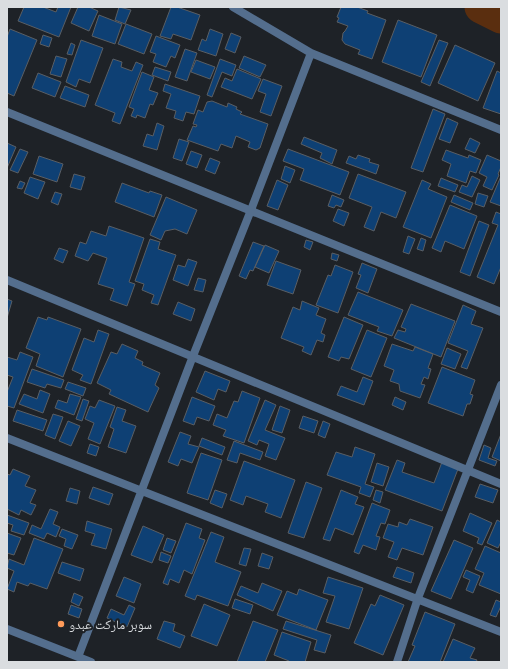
<svg xmlns="http://www.w3.org/2000/svg" width="508" height="669" font-family="Lora,'Noto Naskh Arabic',serif">
	<style>
		.lines { fill: none; stroke-linecap: round; stroke-linejoin: round }
		.river { stroke: #5a2e0f; stroke-width: 33 }
		.building { fill: #0e4074; stroke: #595e64 }
		.street { stroke: #546e8d; stroke-width: 8 }
		.poi-dot { fill: #ff9b5a; stroke: #1e2227; stroke-width: 1.5 }
		.labels { text-anchor: middle; stroke-width: 4; stroke-linejoin: round; paint-order: stroke }
		.poi-label { font-size: 13px; fill: #dadde0; stroke: #1e2227; text-anchor: start }
	</style>
	<rect width="100%" height="100%" fill="#1e2227"/>
	<g class="lines">
		<!-- river -->
		<path class="river" d="M481 7 501 17"/>
	</g>
	<!-- building -->
	<path class="building" d="M24 7H43L56 12 58 7H71L59 37 18 21Z
		M78 7H89L98 11 89 31 71 23Z
		M119 7 131 10 125 24 115 20Z
		M171 7H177L200 15 191 40 173 34 171 39 160 36Z
		M341 7H357L368 11 367 13 386 20 372 59 358 54 360 50 345 44 342 40 343 33 345 31 348 26 337 22 339 18 337 17Z
		M99 15 122 24 115 44 92 36Z
		M398 20 437 35 421 77 382 62Z
		M126 24 152 34 144 54 118 44Z
		M10 29 37 40 14 96 7 93V37Z
		M210 29 223 34 216 56 198 50 202 39 206 41Z
		M231 33 241 37 235 53 225 49Z
		M43 35 52 38 49 47 40 44Z
		M156 36 180 45 175 58 171 56 166 67 153 62 156 54 150 52Z
		M81 40 103 48 90 83 79 79 76 87 66 82Z
		M439 40 448 43 430 86 421 82Z
		M71 43 75 45 72 55 67 54Z
		M455 45 495 63 478 101 438 83Z
		M185 49 197 53 187 81 175 77Z
		M56 56 67 59 61 77 50 74Z
		M244 56 266 65 260 77 239 68Z
		M113 59 122 62 121 67 132 71 136 62 143 65 120 124 112 121 115 113 95 105Z
		M220 59 236 65 232 76 222 72 212 97 207 95Z
		M196 60 215 67 210 79 191 72Z
		M155 67 171 72 168 81 152 75Z
		M237 69 261 79 252 99 221 87 225 78 232 81Z
		M497 71 501 73V114L483 108Z
		M142 72 154 77 149 90 158 93 153 105 150 104 145 118 137 115 136 118 131 116 134 109 129 107Z
		M38 73 61 82 55 97 32 88Z
		M263 79 282 86 271 116 260 112 266 94 258 91Z
		M165 84 200 96 194 114 186 112 183 121 174 118 176 111 166 108 171 94 163 91Z
		M65 86 89 95 85 107 60 98Z
		M212 101 227 107 228 103 237 107 236 109 242 112 240 114 268 124 260 148 256 150 248 147 250 142 236 136 232 148 221 144 218 151 187 140 193 126 196 127 197 125 193 124 198 110 203 112 207 102Z
		M433 109 445 114 423 172 411 168Z
		M447 118 458 123 450 143 439 139Z
		M157 123 164 126 157 150 143 146 147 134 153 136Z
		M304 137 337 150 332 164 320 158 322 153 301 144Z
		M470 138 480 143 475 153 465 149Z
		M179 139 189 142 182 161 173 158Z
		M7 143 16 147 7 168Z
		M20 149 28 152 18 173 10 170Z
		M288 149 349 172 340 195 300 180 304 169 283 161Z
		M446 150 468 158 469 155 481 160 476 173 470 171 466 183 447 176 451 164 442 160Z
		M191 151 202 155 197 168 186 164Z
		M358 155 370 159 369 162 379 165 376 174 346 163 349 156 356 159Z
		M487 155 501 161V167L498 174 499 175 492 190 483 186 487 177 479 173Z
		M39 156 63 164 57 182 33 174Z
		M210 158 220 162 215 174 205 170Z
		M285 166 295 170 290 183 281 179Z
		M74 174 85 177 81 190 70 187Z
		M358 174 406 192 396 218 381 212 374 231 364 227 372 207 349 198Z
		M472 176 480 180 472 197 459 192 462 185 467 187Z
		M501 176V206L490 202Z
		M30 177 45 182 38 199 24 193Z
		M441 178 458 185 455 192 438 186Z
		M277 180 288 185 278 210 267 206Z
		M422 180 431 184 428 189 447 197 431 238 403 227Z
		M20 181 25 183 22 189 17 188Z
		M122 183 149 193 150 191 162 195 154 217 115 202Z
		M55 192 62 194 58 205 51 202Z
		M478 193 488 196 484 207 475 204Z
		M332 195 344 200 341 207 336 205 334 208 328 206Z
		M454 195 473 203 470 210 451 202Z
		M166 197 197 210 187 234 175 229 165 231 161 240 150 235Z
		M450 205 477 216 464 249 445 241 441 252 432 248Z
		M338 209 349 213 344 226 333 221Z
		M496 212 501 214V267L494 284 477 277 498 225 492 223Z
		M479 221 489 225 470 276 460 272Z
		M109 226 144 238 129 282 135 284 127 306 110 300 114 289 98 284 107 258 93 253 88 261 75 256 80 242 86 244 91 231 106 236Z
		M408 236 415 239 409 254 403 252Z
		M421 238 426 240 423 251 417 249Z
		M150 239 160 242 158 249 176 255 158 305 151 303 154 295 142 290 144 284 135 281Z
		M306 240 313 242 310 250 304 247Z
		M253 242 264 246 253 271 250 270 246 279 239 276Z
		M265 245 279 251 269 273 255 267Z
		M59 248 68 251 63 263 54 259Z
		M332 253 339 255 337 261 331 259Z
		M188 259 197 262 188 286 173 280 178 265 185 267Z
		M276 261 301 270 293 294 267 285Z
		M362 263 377 269 368 293 356 288 361 275 358 274Z
		M335 265 353 272 338 313 316 305 328 275 331 276Z
		M198 278 206 280 203 292 194 290Z
		M358 292 403 310 392 336 377 331 379 327 348 315Z
		M7 299 12 301 7 318Z
		M302 301 319 308 316 315 326 319 321 333 325 335 323 342 317 340 311 355 302 351 304 347 281 338 293 307 300 310Z
		M178 302 195 309 191 321 173 314Z
		M411 304 455 321 441 357 394 338 398 330 405 332 406 329 401 327Z
		M463 305 476 311 471 324 483 328 467 369 461 367 468 351 448 343Z
		M38 317 47 320 48 317 81 329 63 377 36 366 40 354 26 348Z
		M344 317 363 325 349 359 341 357 339 361 328 357Z
		M98 330 109 334 91 384 80 380 83 375 72 370 84 338 94 342Z
		M367 330 387 338 371 377 351 369Z
		M122 344 138 351 135 358 143 362 142 365 160 373 155 385 159 388 148 412 109 394 111 390 97 383 111 352 117 354Z
		M392 344 413 351 415 347 433 354 428 368 431 369 428 379 424 377 421 384 425 385 420 398 400 391 399 384 390 381 394 370 384 366Z
		M447 348 461 354 455 369 441 364Z
		M20 352 33 357 14 408 7 406V392L13 377 7 375V357L17 360Z
		M442 367 475 380 470 394 473 395 470 404H467L463 416 428 403Z
		M32 369 64 380 61 388 47 384 45 388 27 382Z
		M205 371 230 381 226 392 218 389 214 400 196 392Z
		M363 377 373 381 364 405 337 395 341 386 357 392Z
		M68 382 86 388 83 396 65 389Z
		M40 390 50 394 43 413 19 404 24 394 37 399Z
		M242 391 260 398 244 443 223 436 226 430 213 425 217 414 227 418 234 401 238 402Z
		M70 394 81 397 74 415 55 408 58 400 67 403Z
		M192 397 215 406 209 421 197 417 194 425 183 421Z
		M395 397 406 402 403 410 392 405Z
		M83 399 89 401 82 421 76 419Z
		M99 400 115 406 100 444 88 439 94 423 85 419 90 406 95 408Z
		M265 400 276 405 265 430 285 438 276 460 265 456 269 444 259 440 257 445 248 441Z
		M280 406 290 410 282 433 272 430Z
		M117 407 126 410 122 421 136 426 126 453 108 447 114 429 110 427Z
		M17 410 47 420 43 431 13 421Z
		M53 414 63 417 55 439 45 435Z
		M303 416 318 421 314 433 299 428Z
		M68 421 80 426 71 446 59 441Z
		M323 421 330 424 325 438 318 435Z
		M180 432 191 436 188 444 199 447 192 463 181 459 178 466 168 462Z
		M501 434V461L492 457Z
		M202 438 225 447 222 455 199 446Z
		M234 441 263 452 260 460 240 453 237 463 227 460Z
		M90 444 99 447 96 456 87 453Z
		M484 445 491 448 488 458 497 461 495 466 479 460Z
		M355 447 375 454 365 484 374 487 370 497 359 493 361 487 327 475 336 452 352 457Z
		M201 453 222 460 208 500 187 493Z
		M397 460 405 463 402 472 434 483 442 462 458 469 442 511 385 490Z
		M244 461 295 480 281 518 265 512 268 504 246 496 243 505 230 500Z
		M377 463 389 467 383 486 371 482Z
		M13 469 30 476 25 486 36 490 30 503 36 505 31 515 21 510 19 515 7 509V474L10 475Z
		M306 482 322 488 304 538 288 533Z
		M480 484 498 490 493 503 475 497Z
		M93 487 113 494 109 505 89 498Z
		M70 488 80 491 77 504 66 501Z
		M215 490 227 494 222 508 210 503Z
		M341 490 358 497 355 504 364 507 353 535 335 528 330 541 323 539Z
		M376 490 383 492 380 503 373 500Z
		M372 503 390 510 385 524 381 523 376 536 380 537 376 550 363 545 359 554 354 552Z
		M50 509 58 512 53 524 60 527 56 537 47 533 44 539 29 533 32 525 41 529Z
		M470 513 492 523 482 545 477 543 479 538 463 531Z
		M7 515 29 523 24 535 11 531 13 525 7 523Z
		M410 519 433 527 423 555 402 548 397 560 388 557 394 542 383 538 388 524 398 527 399 522 407 525Z
		M497 520 501 522V542L498 548 487 543Z
		M87 521 112 529 106 549 91 545 95 534 85 531Z
		M186 523 202 529 199 538 205 540 192 574 184 570 179 583 170 579 168 585 163 583Z
		M143 526 164 535 152 563 131 555Z
		M62 529 78 535 72 549 64 546 66 539 59 536Z
		M211 532 224 537 215 562 241 572 228 606 197 595 195 600 185 596Z
		M7 533 21 538 14 555 7 553Z
		M34 538 63 549 47 589 30 583 28 586 17 582 14 592 7 589 14 571 7 568 9 559 24 565Z
		M167 538 176 541 171 553 163 550Z
		M454 540 473 548 451 599 431 591Z
		M485 546 501 553V594L479 585 484 573 475 569Z
		M244 548 251 549 246 566 239 564Z
		M161 552 171 556 168 563 159 560Z
		M262 553 273 557 269 569 258 566Z
		M62 562 84 569 80 581 58 573Z
		M397 567 414 573 411 583 393 577Z
		M466 570 480 576 473 593 466 590 470 580 463 577Z
		M124 577 141 584 134 603 116 596Z
		M328 577 363 588 349 629 326 622 335 596 323 593Z
		M262 583 282 591 273 611 237 595 241 586 258 593Z
		M299 589 328 600 316 630 277 615 287 591 297 595Z
		M74 593 83 597 79 606 71 602Z
		M380 595 404 605 383 655 354 643 371 604 375 606Z
		M235 599 253 605 250 614 232 608Z
		M496 600 501 602V606L496 617 490 615Z
		M204 604 230 615 217 646 191 636Z
		M71 605 82 609 79 618 68 614Z
		M129 605 135 608 127 627 107 618 111 609 124 615Z
		M425 612 455 624 440 662H408L415 646 412 645Z
		M164 621 175 624 173 631 185 636 180 648 157 639Z
		M253 621 278 630 265 662H237Z
		M286 621 331 635 325 653 314 650 317 640 283 629Z
		M282 632 311 642 305 662H289V661L274 655Z
		M453 639 475 648 470 658 477 660 476 662H443Z"/>
	<g class="lines">
		<!-- street -->
		<path class="street" d="M233 7 311 53 501 130
			M7 112 501 312
			M7 280 501 484
			M7 438 501 632
			M7 629 91 662
			M78 657 193 356 251 210 311 53
			M397 662 418 598 501 385"/>
	</g>
	<!-- markers -->
	<circle class="poi-dot" cx="61" cy="624" r="4"/>
	<g class="labels">
		<!-- poi labels -->
		<g class="poi-label">
			<text x="69" y="629">سوبر ماركت عبدو</text>
		</g>
	</g>
	<!-- border -->
	<rect width="508" height="669" fill="none" stroke="#dadde0" stroke-width="16"/>
</svg>
